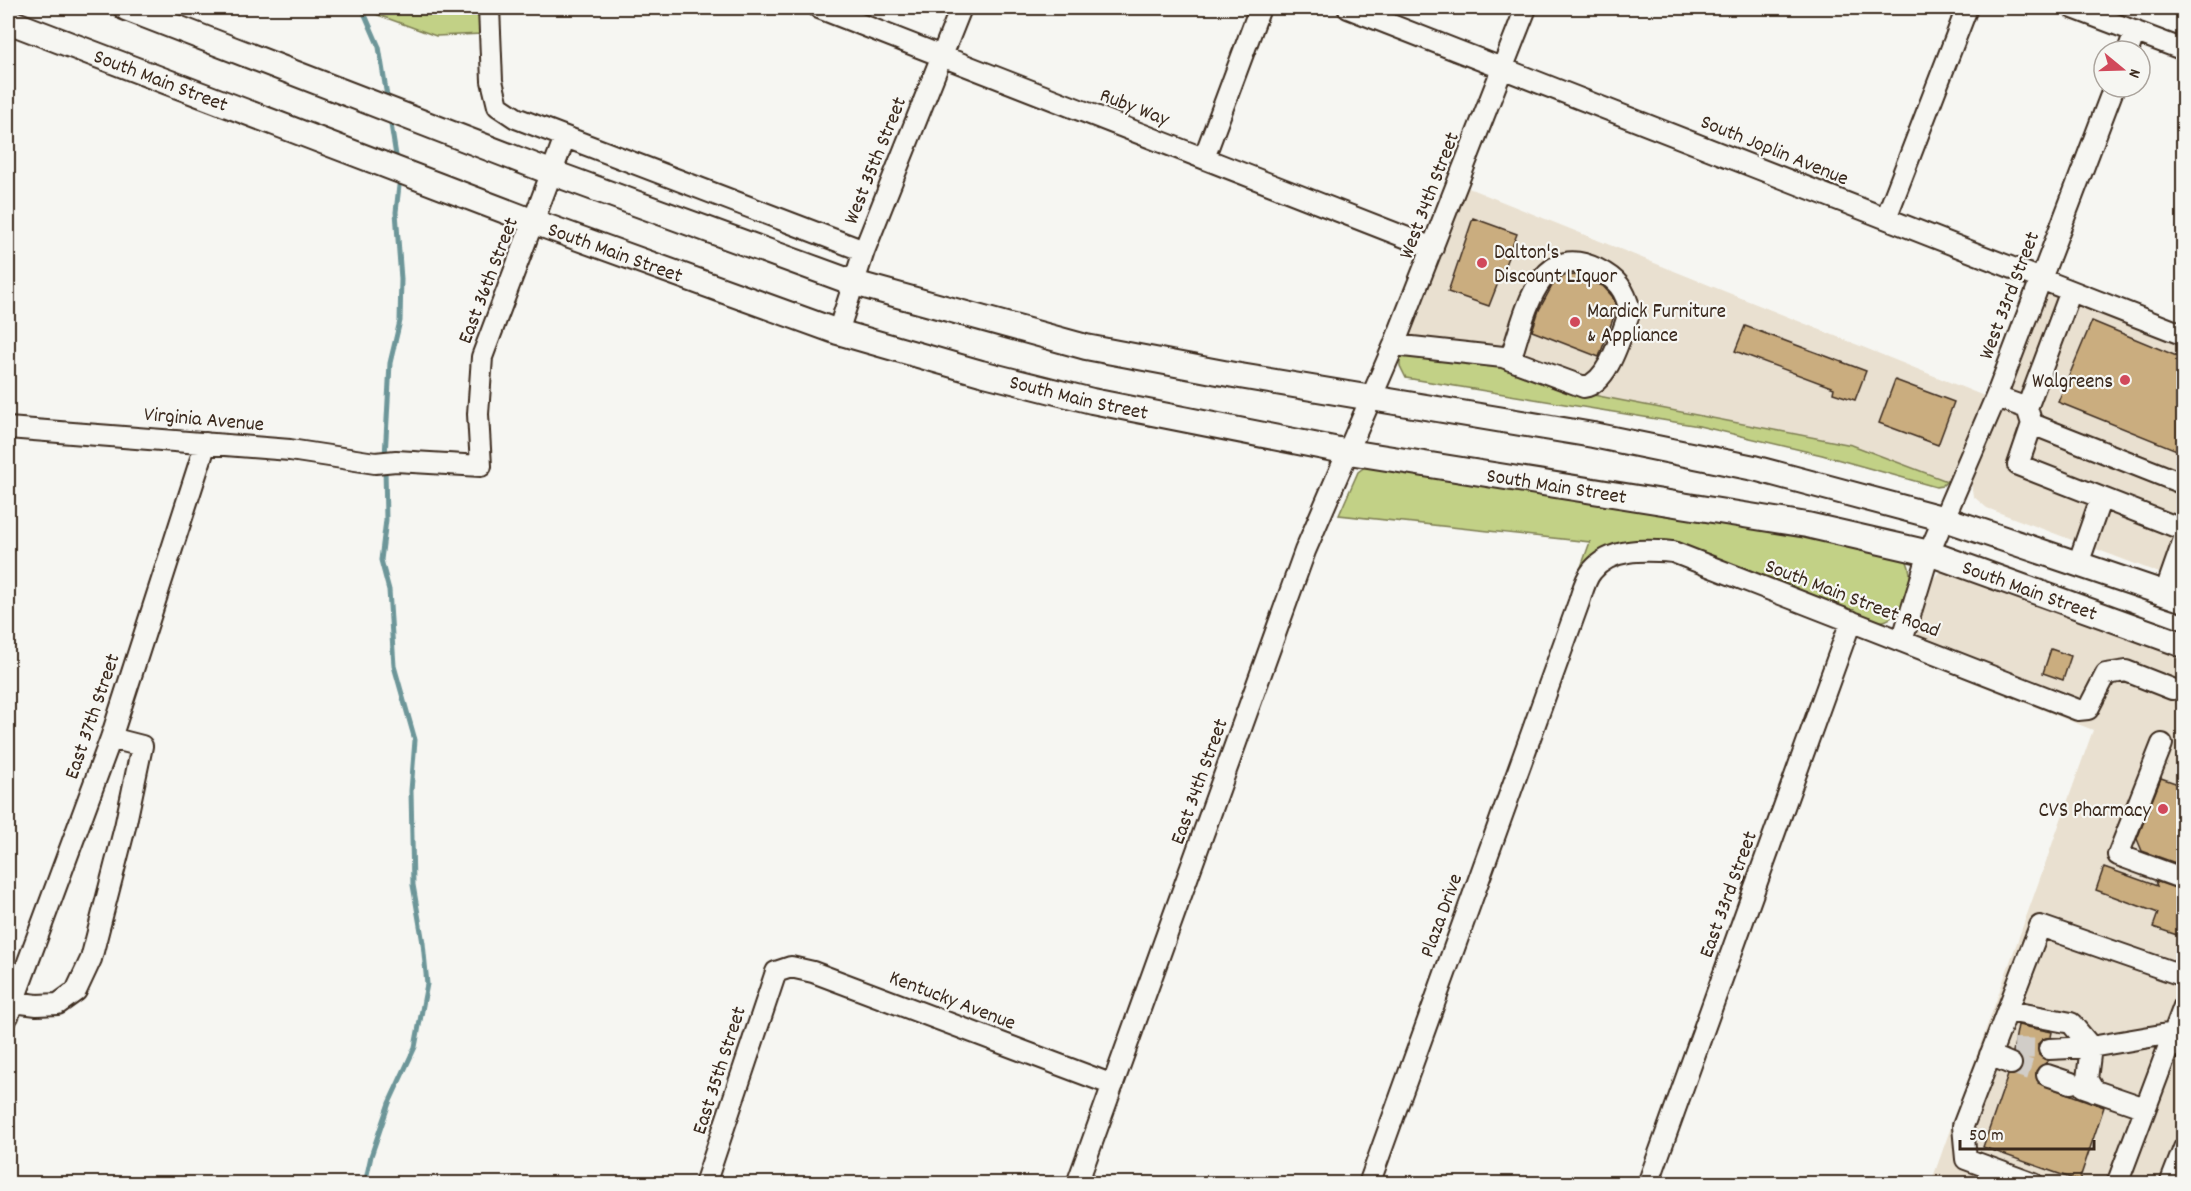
<svg xmlns="http://www.w3.org/2000/svg" width="2191" height="1191" font-family="Dekko,sans-serif">
	<style>
		.built { fill: #e9e0d0 }
		.green { fill: #c2d186; stroke: #7e7e52; stroke-width: 1.5 }
		.lines { fill: none; stroke-linecap: round; stroke-linejoin: round }
		.stream { stroke: #6d9699; stroke-width: 5 }
		.building { fill: #caad7f; stroke: #3b2a1e; stroke-width: 1.5 }
		.minor-tunnel { stroke: #d1cdc8; stroke-width: 20; stroke-dasharray: 20 10; stroke-linecap: butt }
		.minor-casing { stroke: #3b2a1e; stroke-width: 24 }
		.major-casing { stroke: #3b2a1e; stroke-width: 28 }
		.minor { stroke: #f6f6f2; stroke-width: 20 }
		.major { stroke: #f6f6f2; stroke-width: 24 }
		.poi-dot { fill: #d1495b; stroke: #f6f6f2; stroke-width: 2 }
		.labels { text-anchor: middle; stroke-width: 4.5; stroke-linejoin: round; paint-order: stroke }
		.street-label { font-size: 21px; fill: #3b2a1e; stroke: #f6f6f2 }
		.poi-label { font-size: 21px; fill: #3b2a1e; stroke: #f6f6f2; text-anchor: start }
	</style>
	<rect width="100%" height="100%" fill="#f6f6f2"/>
	<filter id="ink" filterUnits="userSpaceOnUse"><feTurbulence type="fractalNoise" baseFrequency=".0167" numOctaves="2"/><feDisplacementMap in="SourceGraphic" scale="12" xChannelSelector="R" yChannelSelector="G"/><feConvolveMatrix kernelMatrix="1 2 1 2 8 2 1 2 1" color-interpolation-filters="sRGB"/></filter>
	<g filter="url(#ink)">
		<!-- built -->
		<path class="built" d="M1466 187 1984 396 1954 472 1947 481 1852 445 1588 394 1400 353Z
			M2052 293 2183 343V582L1987 508 1973 496 1970 477 2043 294Z
			M1945 567 2183 652V1183H1931L2093 730 1908 656 1933 579Z"/>
		<!-- green -->
		<path class="green" d="M359 8H480L482 34 436 36Z
			M1400 353 1506 364 1588 394 1852 445 1947 481 1942 486 1936 487 1822 455 1699 426 1406 378 1400 366Z
			M1370 463 1775 527 1905 558C1919 580 1903 624 1875 622L1702 553 1669 543 1623 542 1611 546 1581 567 1590 542 1339 515 1358 472Z"/>
		<g class="lines">
			<!-- stream -->
			<path class="stream" d="M362 8 379 47 388 103
				M390 118 397 162
				M385 457 390 363 400 321 401 279 396 212 400 177
				M365 1184 371 1156 389 1103 415 1047 427 984 423 943 413 885 411 791 415 740 394 666 389 590 381 560 386 520 385 467"/>
		</g>
		<!-- building -->
		<path class="building" d="M1473 218 1517 234 1489 306 1448 292Z
			M1575 275 1603 286 1612 296 1617 308 1599 357 1532 331 1539 310 1552 286 1564 276Z
			M2092 321 2184 359V453L2058 402Z
			M1745 326 1866 371 1855 400 1833 393 1834 388 1735 351Z
			M1895 380 1954 402 1938 445 1879 423Z
			M2051 649 2071 656 2063 680 2043 673Z
			M2161 778 2184 786V866L2142 851 2137 839Z
			M2104 867 2157 886 2155 881 2184 891V917L2177 935 2153 927 2158 913 2096 890Z
			M2018 1025 2052 1032 2051 1037 2043 1039 2038 1044 2039 1055 2048 1061 2036 1071 2038 1083 2104 1107 2079 1181 1983 1147 2008 1075 2018 1074 2022 1068 2021 1057 2013 1052Z"/>
		<g class="lines">
			<!-- minor-tunnel -->
			<path class="minor-tunnel" d="M2014 1048 2049 1049
				M2011 1064 2047 1075"/>
			<!-- minor casing -->
			<g class="minor-casing">
				<path id="minor" d="M489 8 492 81 498 106 516 118 864 251
					M819 8 1433 248
					M1348 8 2184 335
					M2073 8 2184 50
					M2128 51 2135 31
					M1204 158 1260 8
					M1886 218 1967 8
					M838 332 864 251 961 8
					M1394 345 1503 357 1584 387C1609 383 1621 334 1630 311 1625 289 1617 279 1597 269 1537 238 1524 320 1510 360
					M1996 397 2027 408 2032 424 2184 484
					M2027 408 2071 291
					M2032 424 2018 465 2184 530
					M8 428 290 450 375 463 396 461 481 466 478 414 482 357 565 137
					M2078 564 2101 498
					M2165 593 2184 539
					M1902 641 1929 553 1996 397 2114 87
					M2162 744 2118 855 2184 879
					M13 1002 37 1005 58 1004 76 991 91 959 125 827 142 746 111 738
					M2008 1011 2071 1023 2091 1047 2087 1079 2094 1091
					M8 1016 111 738 206 443
					M2049 1049 2091 1047 2173 1033 2184 1049
					M1990 1055 2011 1064
					M2047 1075 2071 1083
					M2084 1087 2145 1108
					M705 1184 776 972 791 967 813 972 1113 1085
					M1077 1184 1305 551 1394 345 1526 8
					M1369 1184 1579 602C1582 593 1585 579 1592 571 1611 547 1646 550 1673 552L2078 710 2088 709 2106 674 2126 671 2172 689
					M1648 1184 1851 621
					M2034 1184 1966 1159 1963 1126 2040 926 2184 976
					M2117 1184 2184 1006
					M2170 1184 2184 1148"/>
			</g>
			<!-- major casing -->
			<g class="major-casing">
				<g id="major">
					<path d="M126 8 553 173 854 283 1086 347 1234 375 1593 435 1754 468 1945 519 2184 600"/>
					<path id="s1" d="M8 21 534 222 838 332 981 373 1092 401 1349 452 1807 525 1929 553 2184 645"/>
				</g>
			</g>
			<!-- minor -->
			<use href="#minor" class="minor"/>
			<!-- major -->
			<use href="#major" class="major"/>
		</g>
	</g>
	<!-- markers -->
	<g class="poi-dot">
		<circle cx="1482" cy="263" r="6"/>
		<circle cx="1575" cy="322" r="6"/>
		<circle cx="2125" cy="380" r="6"/>
		<circle cx="2163" cy="809" r="6"/>
	</g>
	<g class="labels">
		<!-- street labels -->
		<g class="street-label">
			<text dy="7" stroke="none"><textPath href="#s1" startOffset="164">South Main Street</textPath></text>
			<text transform="translate(1135 106) rotate(21)" y="7">Ruby Way</text>
			<text transform="translate(1775 149) rotate(22)" y="7">South Joplin Avenue</text>
			<text transform="translate(874 160) rotate(-68)" y="7">West 35th Street</text>
			<text transform="translate(1428 195) rotate(-69)" y="7">West 34th Street</text>
			<text dy="7" stroke="none"><textPath href="#s1" startOffset="650">South Main Street</textPath></text>
			<text transform="translate(487 280) rotate(-69)" y="7">East 36th Street</text>
			<text transform="translate(2008 295) rotate(-69)" y="7">West 33rd Street</text>
			<text dy="7" stroke="none"><textPath href="#s1" startOffset="1136">South Main Street</textPath></text>
			<text transform="translate(204 418) rotate(5)" y="7">Virginia Avenue</text>
			<text dy="7" stroke="none"><textPath href="#s1" startOffset="1622">South Main Street</textPath></text>
			<text dy="7" stroke="none"><textPath href="#s1" startOffset="2108">South Main Street</textPath></text>
			<text transform="translate(1853 597) rotate(21)" y="7">South Main Street Road</text>
			<text transform="translate(91 716) rotate(-71)" y="7">East 37th Street</text>
			<text transform="translate(1198 781) rotate(-70)" y="7">East 34th Street</text>
			<text transform="translate(1727 894) rotate(-70)" y="7">East 33rd Street</text>
			<text transform="translate(1440 915) rotate(-70)" y="7">Plaza Drive</text>
			<text transform="translate(953 999) rotate(21)" y="7">Kentucky Avenue</text>
			<text transform="translate(718 1070) rotate(-72)" y="7">East 35th Street</text>
		</g>
		<!-- poi labels -->
		<g class="poi-label">
			<text x="1494" y="258">Dalton's<tspan x="1494" dy="24">Discount LIquor</tspan></text>
			<text x="1587" y="317">Mardick Furniture<tspan x="1587" dy="24">&amp; Appliance</tspan></text>
			<text x="2113" y="387" text-anchor="end">Walgreens</text>
			<text x="2151" y="816" text-anchor="end">CVS Pharmacy</text>
		</g>
	</g>
	<!-- margin -->
	<rect width="2191" height="1191" fill="none" stroke="#f6f6f2" stroke-width="30"/>
	<rect x="15" y="15" width="2161" height="1161" fill="none" stroke="#3b2a1e" stroke-width="2" filter="url(#ink)"/>
	<!-- north arrow -->
	<g transform="translate(2122 69) rotate(109)"><circle r="28" fill="#f6f6f2" stroke="#aba49d" stroke-width="1.5"/>
	<path d="M0-4.5L10 22L0 15L-10 22Z" fill="#d1495b"/>
	<text y="-9" font-size="16" font-weight="bold" text-anchor="middle" fill="#3b2a1e">N</text>
	</g>
	<!-- scale -->
	<path d="M1960 1140v9h134v-9" fill="none" stroke="#3b2a1e" stroke-width="3"/>
	<text x="1969" y="1140" font-size="18" fill="#3b2a1e" stroke="#f6f6f2" stroke-width="4.5" paint-order="stroke">50 m</text>
</svg>
